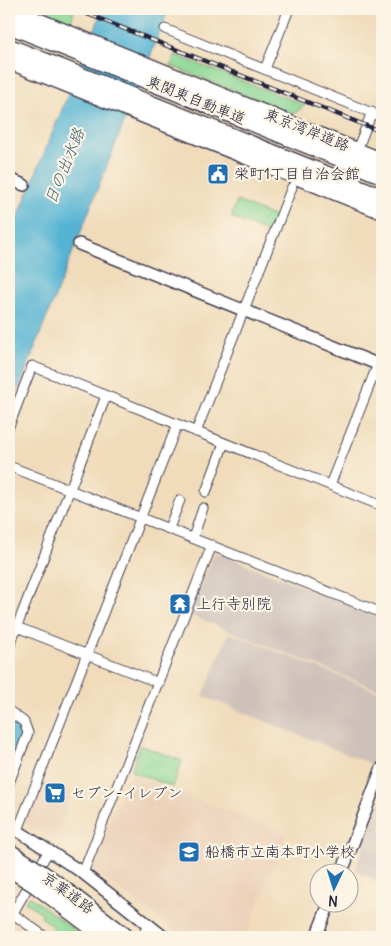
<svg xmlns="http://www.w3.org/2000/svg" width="391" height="946" font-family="Delius,'Klee One',sans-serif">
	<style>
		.built { fill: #ecd1b9 }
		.industrial { fill: #cec1b9 }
		.green { fill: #8bd795; stroke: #567c68 }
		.water { fill: #55b4d3; stroke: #3c6b87 }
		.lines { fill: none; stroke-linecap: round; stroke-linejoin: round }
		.minor-casing { stroke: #413e4e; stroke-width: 11 }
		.tertiary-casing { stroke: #413e4e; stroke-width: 14 }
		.trunk-casing { stroke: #413e4e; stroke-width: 18 }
		.motorway-casing { stroke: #413e4e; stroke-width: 19 }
		.minor { stroke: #fff; stroke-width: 9 }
		.tertiary { stroke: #fff; stroke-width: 11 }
		.trunk { stroke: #fff; stroke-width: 15 }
		.motorway { stroke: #fff; stroke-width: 16 }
		.rail-casing { stroke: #22223b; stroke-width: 4.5 }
		.rail { stroke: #fcf5e5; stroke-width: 2.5; stroke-dasharray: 8; stroke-linecap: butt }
		.motorway-bridge-casing { stroke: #413e4e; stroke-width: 19; stroke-linecap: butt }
		.motorway-bridge { stroke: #fff; stroke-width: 16 }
		.labels { text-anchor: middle; stroke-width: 4.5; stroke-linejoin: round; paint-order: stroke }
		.street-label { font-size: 15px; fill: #22223b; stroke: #fcf5e5 }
		.poi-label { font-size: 15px; fill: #22223b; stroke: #fcf5e5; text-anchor: start }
		.water-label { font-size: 16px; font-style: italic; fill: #365c78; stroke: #fcf5e5 }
	</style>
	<rect width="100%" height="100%" fill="#fcf5e5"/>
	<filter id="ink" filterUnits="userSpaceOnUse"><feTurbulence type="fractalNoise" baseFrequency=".02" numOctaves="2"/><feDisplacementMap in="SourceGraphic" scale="10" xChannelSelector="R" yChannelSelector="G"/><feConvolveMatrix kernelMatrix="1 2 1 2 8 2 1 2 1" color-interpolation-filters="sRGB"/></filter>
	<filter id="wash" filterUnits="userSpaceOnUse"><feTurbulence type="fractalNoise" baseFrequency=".0096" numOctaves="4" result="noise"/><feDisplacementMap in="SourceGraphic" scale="20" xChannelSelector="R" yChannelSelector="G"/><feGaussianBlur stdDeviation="1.12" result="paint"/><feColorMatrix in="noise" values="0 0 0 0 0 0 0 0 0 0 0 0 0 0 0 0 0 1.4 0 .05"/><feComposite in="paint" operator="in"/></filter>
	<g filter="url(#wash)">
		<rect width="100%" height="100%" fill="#f0dbba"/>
		<!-- built -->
		<path class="built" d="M129 773 287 834 245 937H180L153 913 91 870Z
			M41 780 73 793 54 840 25 822Z"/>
		<!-- industrial -->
		<path class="industrial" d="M215 552 382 618V691L190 615Z
			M229 633 382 693V737L372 764 203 696Z
			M382 796V882L355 871Z"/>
		<!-- green -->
		<path class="green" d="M50 9H65L74 12 69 26 48 17Z
			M175 55 305 105 294 114 171 66Z
			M237 201 275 217 268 233 231 217Z
			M140 745 182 761 173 787 131 771Z
			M29 896 80 934 84 937 48 936 52 926 41 917 42 913 25 902Z"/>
		<!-- water -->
		<path class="water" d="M103 9H169L9 413V239Z
			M9 718 23 729 9 766Z"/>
	</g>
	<g filter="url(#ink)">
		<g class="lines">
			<!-- minor casing -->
			<g class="minor-casing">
				<path id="minor" d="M165 29 382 117
					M265 69 289 9
					M357 150 372 112
					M9 426 32 366 382 506
					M196 432 292 187
					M9 466 382 613
					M330 485 382 354
					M206 492 224 443
					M169 528 180 500
					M193 538 203 508
					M9 624 159 683
					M9 647 106 396
					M9 711 24 722 28 733 9 783
					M18 830 177 425
					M83 873 212 545
					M12 913 45 937
					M9 920 49 850
					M143 937 148 923"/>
			</g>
			<!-- tertiary casing -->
			<g class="tertiary-casing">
				<path id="tertiary" d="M9 179 24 185
					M79 244 382 366
					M9 825 83 873 164 937
					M341 874 382 768
					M316 937 329 904"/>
			</g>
			<!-- trunk casing -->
			<g class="trunk-casing">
				<path id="trunk" d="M9 9 382 161
					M9 61 382 211"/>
			</g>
			<!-- motorway casing -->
			<g class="motorway-casing">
				<path id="motorway" d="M9 25 382 175
					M9 47 382 197"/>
			</g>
			<!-- minor -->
			<use href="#minor" class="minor"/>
			<!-- tertiary -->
			<use href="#tertiary" class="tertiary"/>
			<!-- trunk -->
			<use href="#trunk" class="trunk"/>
			<!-- motorway -->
			<use href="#motorway" class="motorway"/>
			<!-- rail casing -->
			<g class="rail-casing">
				<path id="rail" d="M75 9 382 132"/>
			</g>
			<!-- rail -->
			<use href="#rail" class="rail"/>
			<!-- motorway-bridge casing -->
			<g class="motorway-bridge-casing">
				<path id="motorway-bridge" d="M9 852 50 879 126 937
					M9 868 36 885 105 937"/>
			</g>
			<!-- motorway-bridge -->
			<use href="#motorway-bridge" class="motorway-bridge"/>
		</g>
	</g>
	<!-- icons -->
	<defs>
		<g id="civic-square" transform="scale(1.125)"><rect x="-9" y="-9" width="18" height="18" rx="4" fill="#1f6fb2" stroke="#fcf5e5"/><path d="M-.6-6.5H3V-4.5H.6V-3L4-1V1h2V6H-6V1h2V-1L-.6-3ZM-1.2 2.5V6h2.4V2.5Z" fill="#fff"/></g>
		<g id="temple-square" transform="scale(1.125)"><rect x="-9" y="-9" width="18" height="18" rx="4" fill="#1f6fb2" stroke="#fcf5e5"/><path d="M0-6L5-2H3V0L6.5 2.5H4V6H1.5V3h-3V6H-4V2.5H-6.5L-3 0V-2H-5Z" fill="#fff"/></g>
		<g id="supermarket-square" transform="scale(1.125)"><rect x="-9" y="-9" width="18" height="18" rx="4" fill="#1f6fb2" stroke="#fcf5e5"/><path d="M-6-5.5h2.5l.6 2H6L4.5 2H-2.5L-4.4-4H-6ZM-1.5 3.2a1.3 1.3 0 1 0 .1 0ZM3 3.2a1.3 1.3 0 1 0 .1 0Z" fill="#fff"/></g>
		<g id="school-square" transform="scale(1.125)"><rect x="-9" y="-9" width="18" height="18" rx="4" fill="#1f6fb2" stroke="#fcf5e5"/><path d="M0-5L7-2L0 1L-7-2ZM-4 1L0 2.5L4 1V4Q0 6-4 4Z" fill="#fff"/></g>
	</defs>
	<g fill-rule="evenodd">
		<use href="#civic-square" x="218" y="174"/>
		<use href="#temple-square" x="180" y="604"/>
		<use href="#supermarket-square" x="55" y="793"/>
		<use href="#school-square" x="189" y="852"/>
	</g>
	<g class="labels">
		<!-- street labels -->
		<g class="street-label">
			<text transform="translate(196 100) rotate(22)" y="5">東関東自動車道</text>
			<text transform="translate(307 130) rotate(22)" y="5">東京湾岸道路</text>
			<text transform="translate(68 893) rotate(36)" y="5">京葉道路</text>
		</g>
		<!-- poi labels -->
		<g class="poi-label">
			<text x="234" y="179">栄町1丁目自治会館</text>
			<text x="196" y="609">上行寺別院</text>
			<text x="71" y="798">セブン-イレブン</text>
			<text x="205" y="857">船橋市立南本町小学校</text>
		</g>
		<!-- water labels -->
		<g class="water-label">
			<text transform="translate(64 166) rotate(-68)" y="6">日の出水路</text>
		</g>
	</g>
	<!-- margin -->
	<rect width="391" height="946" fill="none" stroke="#fcf5e5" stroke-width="30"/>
	<!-- north arrow -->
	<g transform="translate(334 888) rotate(184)"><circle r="24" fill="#fcf5e5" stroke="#a5a1a1"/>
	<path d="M0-4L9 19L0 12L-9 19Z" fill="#1f6fb2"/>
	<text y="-8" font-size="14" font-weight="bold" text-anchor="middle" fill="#22223b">N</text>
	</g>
</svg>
